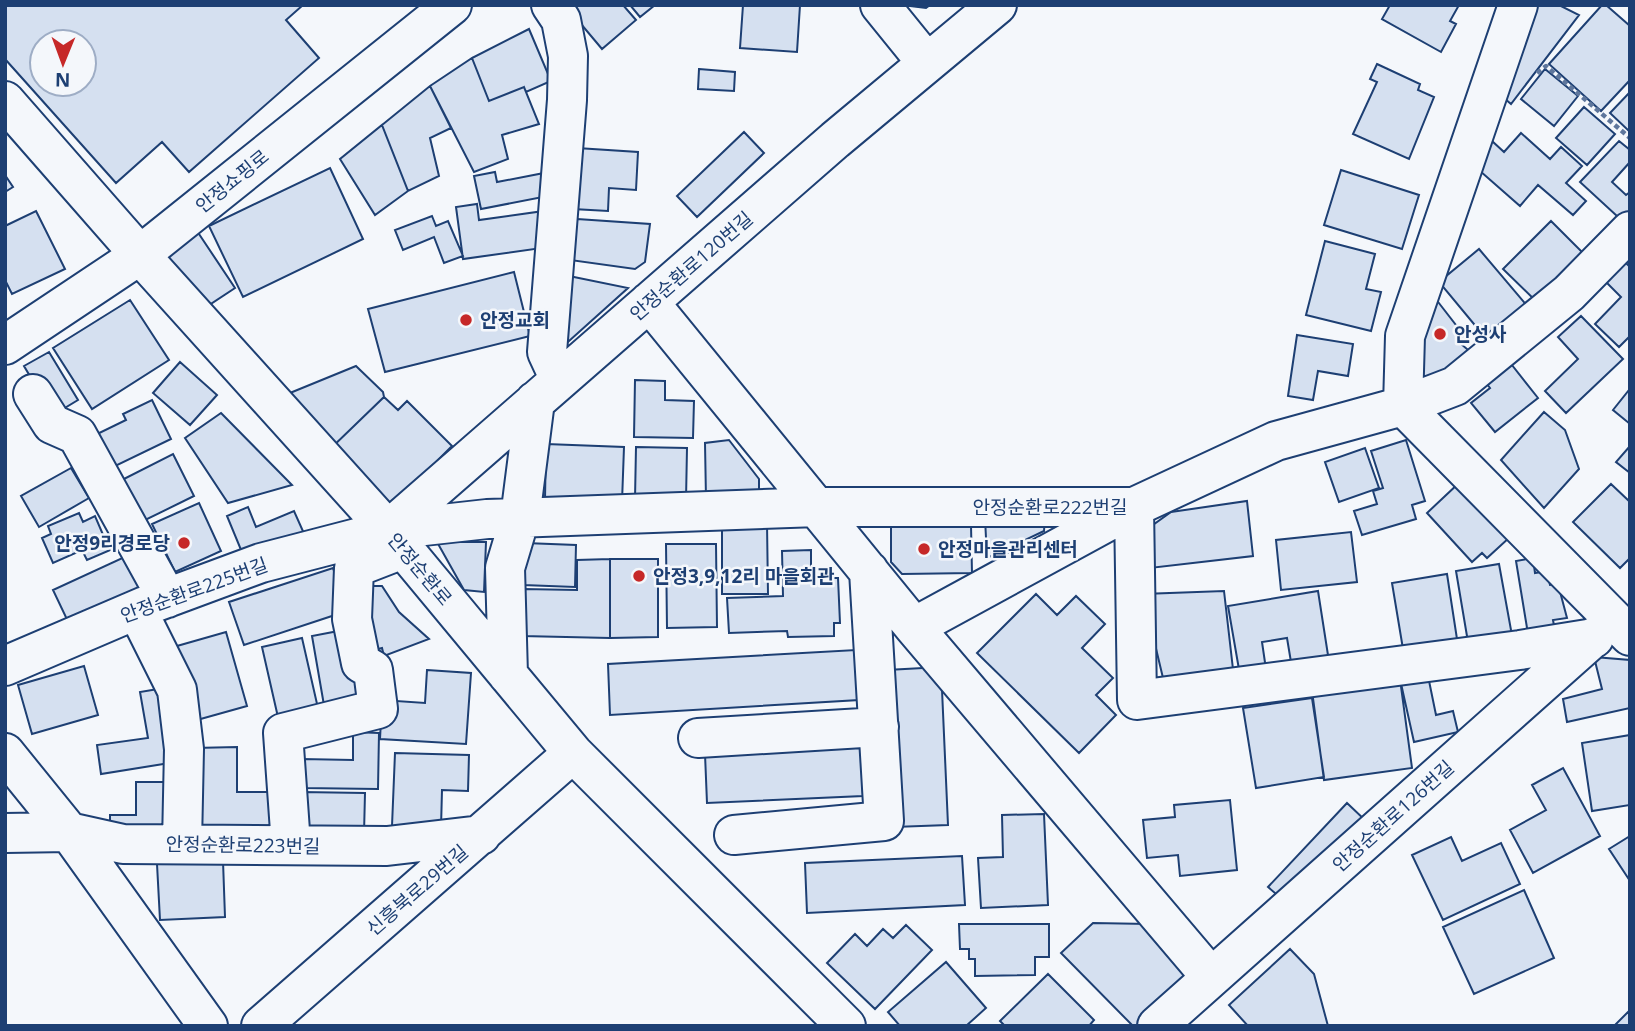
<svg xmlns="http://www.w3.org/2000/svg" width="1635" height="1031" font-family="'Open Sans','Noto Sans KR',sans-serif">
	<style>
		.building { fill: #d5e0f0; stroke: #1d3f73; stroke-width: 2; fill-rule: evenodd }
		.lines { fill: none; stroke-linecap: round; stroke-linejoin: round }
		.minor-casing { stroke: #1d3f73; stroke-width: 42 }
		.path { stroke: #5e769c; stroke-width: 4.5; stroke-dasharray: 5 3.5; stroke-linecap: butt }
		.minor { stroke: #f4f7fb; stroke-width: 38 }
		.poi-dot { fill: #c62828; stroke: #f4f7fb; stroke-width: 2.5 }
		.labels { text-anchor: middle; stroke-width: 5; stroke-linejoin: round; paint-order: stroke }
		.street-label { font-size: 19px; fill: #1d3f73; stroke: #f4f7fb }
		.poi-label { font-size: 19px; font-weight: bold; fill: #1d3f73; stroke: #f4f7fb; text-anchor: start }
	</style>
	<rect width="100%" height="100%" fill="#f4f7fb"/>
	<!-- building -->
	<path class="building" d="M5 5H303L286 20 319 58 189 172 162 142 116 183 5 59ZM42 42H84V84H42Z
		M565 5H623L636 20 602 49Z
		M630 5H655L640 17Z
		M743 5H800L797 52 740 48Z
		M902 5H930L926 8Z
		M1390 5H1459L1450 21 1456 24 1441 52 1382 19Z
		M1528 5H1559L1579 15 1511 104 1497 92Z
		M1602 5H1606L1630 26V80L1601 111 1549 64Z
		M529 29 551 81 526 92 524 87 489 101 472 58Z
		M472 58 489 101 524 87 539 124 502 135 508 159 474 172 430 86Z
		M1377 64 1420 84 1418 90 1434 97 1409 159 1353 134 1377 82 1370 79Z
		M699 69 735 72 734 91 698 89Z
		M1545 69 1578 96 1554 126 1521 99Z
		M430 86 451 128 430 138 439 176 408 191 382 125Z
		M1630 92V132L1610 113Z
		M1584 107 1615 134 1587 165 1556 138Z
		M382 125 408 191 375 215 340 159Z
		M744 132 764 153 697 217 677 196Z
		M1521 133 1550 159 1561 147 1582 166 1566 183 1586 201 1573 215 1538 185 1520 206 1472 164 1492 141 1504 152Z
		M1619 141 1630 150V162L1612 182 1626 195 1630 192V228L1580 182Z
		M577 148 638 152 636 190 609 188 608 211 573 209Z
		M330 168 363 239 243 297 209 226Z
		M1341 170 1419 195 1402 249 1324 225Z
		M495 172 497 182 544 173 548 196 481 209 474 176Z
		M5 175 13 187 5 192Z
		M477 204 479 220 544 211 549 247 463 259 456 207Z
		M36 211 65 269 12 294 5 280V226Z
		M432 216 436 226 448 221 463 256 444 263 434 237 403 250 395 230Z
		M577 219 650 224 645 262 635 269 570 260Z
		M1551 221 1591 261 1543 308 1503 269Z
		M197 231 235 288 200 311 162 253Z
		M1325 241 1375 254 1366 289 1381 292 1371 331 1306 315Z
		M1479 249 1534 314 1493 347 1439 282Z
		M1623 260 1630 267V336L1619 347 1595 324 1621 297 1604 280Z
		M514 272 530 336 385 372 368 309Z
		M569 276 628 288 559 350Z
		M1435 298 1466 338 1461 344 1474 355 1433 389 1419 379V337Z
		M130 300 169 360 92 409 53 348Z
		M1581 316 1623 359 1566 413 1545 391 1578 359 1558 337Z
		M1297 335 1353 344 1348 376 1318 371 1313 400 1288 396Z
		M49 352 78 400 53 415 24 366Z
		M1508 360 1538 398 1495 432 1471 403 1490 388 1483 379Z
		M180 362 217 395 190 425 153 393Z
		M356 366 383 392 384 397 327 452 285 395Z
		M635 380 665 381V400L694 401 693 438 634 437Z
		M1629 390 1630 391V424L1613 410Z
		M384 397 398 410 407 401 452 446 405 493 380 513 327 452Z
		M152 400 171 439 107 470 91 437 126 420 123 414Z
		M1544 412 1565 430 1579 469 1544 508 1501 460Z
		M221 413 292 485 228 503 185 438Z
		M729 440 759 479V500L706 499 705 443Z
		M1406 440 1425 501 1412 505 1416 519 1362 535 1354 511 1377 504 1373 491 1383 488 1371 451Z
		M546 444 624 447 622 502 545 499Z
		M1630 446V473L1616 462Z
		M636 447 687 448 686 500 635 499Z
		M1365 448 1379 488 1339 502 1325 462Z
		M173 454 194 496 133 526 112 485Z
		M71 468 89 498 39 527 21 496Z
		M1460 482 1510 537 1487 558 1482 553 1472 562 1427 513Z
		M1611 484 1630 502V558L1620 568 1573 522Z
		M1247 501 1253 556 1150 568 1146 530 1171 512Z
		M199 503 221 551 175 572 152 524Z
		M248 507 256 527 294 511 306 538 246 562 227 516Z
		M79 513 83 522 95 516 104 537 109 534 115 548 87 560 82 550 53 563 42 538 51 534 48 526Z
		M1045 517 1044 531 987 558 985 518Z
		M722 522 767 523 768 594H722Z
		M971 525 972 573 902 574 891 562V527Z
		M1351 532 1357 582 1281 590 1276 540Z
		M437 542H486L484 592 464 590Z
		M525 543 576 545 575 587 523 585Z
		M666 544H716L717 627 667 628Z
		M811 550V568L826 567 827 578H838L840 623H834V636L788 637 787 631 729 633 727 598 783 596 782 551Z
		M131 554 149 593 72 630 53 590Z
		M1533 558 1535 573 1547 571 1550 585 1558 584 1567 618 1553 620 1556 636 1529 640 1516 561Z
		M610 559H658V637L610 638Z
		M610 559V638L522 636 523 589 577 590V560Z
		M1499 564 1513 641 1469 648 1456 571Z
		M333 568 347 611 244 645 229 602Z
		M1447 574 1459 652 1405 661 1392 583Z
		M357 586H382L399 612 429 639 384 656 382 648 367 652Z
		M1224 591 1234 678H1163L1143 594Z
		M1318 591 1330 668 1293 674 1287 638 1262 642 1267 676 1241 681 1228 606Z
		M1036 594 1057 615 1076 596 1105 624 1082 648 1113 678 1096 695 1116 715 1079 753 977 653Z
		M349 629 374 703 325 711 312 636Z
		M226 632 247 706 197 720 177 646Z
		M302 638 320 717 280 726 262 647Z
		M856 650 859 700 610 715 608 664Z
		M1594 657 1630 660V708L1567 722 1563 699 1602 689Z
		M84 666 98 715 32 734 18 685Z
		M941 667 948 825 894 827 887 670Z
		M427 670 471 673 466 744 380 739 382 700 425 703Z
		M1427 671 1436 715 1453 711 1458 732 1414 742 1400 679Z
		M1400 679 1412 768 1324 780 1312 691Z
		M170 687 182 761 101 774 97 745 148 738 140 692Z
		M1312 698 1324 777 1256 788 1243 708Z
		M353 732 379 733 378 789 302 788V759L353 760Z
		M1630 735V805L1592 811 1582 743Z
		M237 747V792H280L281 837 195 838 194 748Z
		M861 747 863 796 707 803 705 754Z
		M395 753 469 755 468 791 442 790 441 828 392 826Z
		M1563 768 1600 836 1533 873 1510 830 1546 810 1532 785Z
		M136 782H169L168 837 110 836V815H136Z
		M301 792 365 793 364 834 300 833Z
		M1230 800 1237 870 1180 876 1178 855 1147 858 1143 820 1175 817 1174 805Z
		M1347 803 1367 822 1289 905 1268 887Z
		M1044 814 1048 905 981 908 978 858 1003 857 1002 815Z
		M1630 836V881L1609 849Z
		M1451 837 1462 861 1501 843 1520 884 1443 920 1412 855Z
		M962 856 965 905 807 913 805 863Z
		M223 861 225 917 160 920 157 864Z
		M1524 890 1554 958 1474 994 1443 927Z
		M1093 923 1149 924 1191 972 1136 1026H1133L1061 953Z
		M959 924H1049V957H1035V975L975 976V959H969V949H960Z
		M906 925 932 950 875 1009 827 963 855 934 867 946 883 929 893 938Z
		M1290 949 1314 974 1328 1026H1248L1229 1005Z
		M946 962 986 1008 966 1026H900L888 1012Z
		M1048 974 1094 1020 1089 1026H1005L1000 1021Z
		M1629 1011 1630 1026H1614Z"/>
	<g class="lines">
		<!-- minor casing -->
		<g class="minor-casing">
			<path id="minor" d="M551 5 561 20 568 56 567 100 547 352 560 380
				M880 5 927 63
				M1518 5 1405 336 1403 406 1630 636
				M5 101 140 255 388 530 573 753 846 1026
				M649 302 914 627 1211 977
				M5 345 140 255 452 5
				M33 394 52 424 77 435 167 598
				M388 530 835 140 997 5
				M137 610 177 690 184 749 182 844
				M914 627 1134 507 1137 700 1520 650 1594 638
				M5 666 145 606 261 563 388 530 487 519 818 507H1134L1276 441 1403 406 1455 386 1569 293 1630 231
				M508 675 505 568 520 518 535 401
				M698 738 879 727
				M5 753 69 832 208 1026
				M5 833 69 832 123 844 387 846 481 835
				M734 835 884 821 869 571
				M291 845 283 733 378 709 373 670 361 663 352 619 354 568 403 549
				M261 1026 573 753
				M1157 1026 1594 637"/>
		</g>
		<!-- path -->
		<path class="path" d="M1537 73 1546 66 1630 138"/>
		<!-- minor -->
		<use href="#minor" class="minor"/>
	</g>
	<!-- markers -->
	<g class="poi-dot">
		<circle cx="466" cy="320" r="7"/>
		<circle cx="1440" cy="334" r="7"/>
		<circle cx="184" cy="543" r="7"/>
		<circle cx="924" cy="549" r="7"/>
		<circle cx="639" cy="576" r="7"/>
	</g>
	<g class="labels">
		<!-- street labels -->
		<g class="street-label">
			<text transform="translate(232 181) rotate(-39)" y="7">안정쇼핑로</text>
			<text transform="translate(691 266) rotate(-41)" y="7">안정순환로120번길</text>
			<text x="1050" y="514">안정순환로222번길</text>
			<text transform="translate(420 569) rotate(50)" y="7">안정순환로</text>
			<text transform="translate(194 590) rotate(-20)" y="7">안정순환로225번길</text>
			<text transform="translate(1393 816) rotate(-42)" y="7">안정순환로126번길</text>
			<text transform="translate(243 845) rotate(1)" y="7">안정순환로223번길</text>
			<text transform="translate(417 890) rotate(-41)" y="7">신흥북로29번길</text>
		</g>
		<!-- poi labels -->
		<g class="poi-label">
			<text x="480" y="327">안정교회</text>
			<text x="1454" y="341">안성사</text>
			<text x="170" y="550" text-anchor="end">안정9리경로당</text>
			<text x="938" y="556">안정마을관리센터</text>
			<text x="653" y="583">안정3,9,12리 마을회관</text>
		</g>
	</g>
	<!-- border -->
	<rect width="1635" height="1031" fill="none" stroke="#1d3f73" stroke-width="14"/>
	<!-- north arrow -->
	<g transform="translate(63 63) rotate(181)"><circle r="33" fill="#f4f7fb" stroke="#9eadc5" stroke-width="2"/>
	<path d="M0-5L12 26L0 18L-12 26Z" fill="#c62828"/>
	<text y="-10" font-size="19" font-weight="bold" text-anchor="middle" fill="#1d3f73">N</text>
	</g>
</svg>
